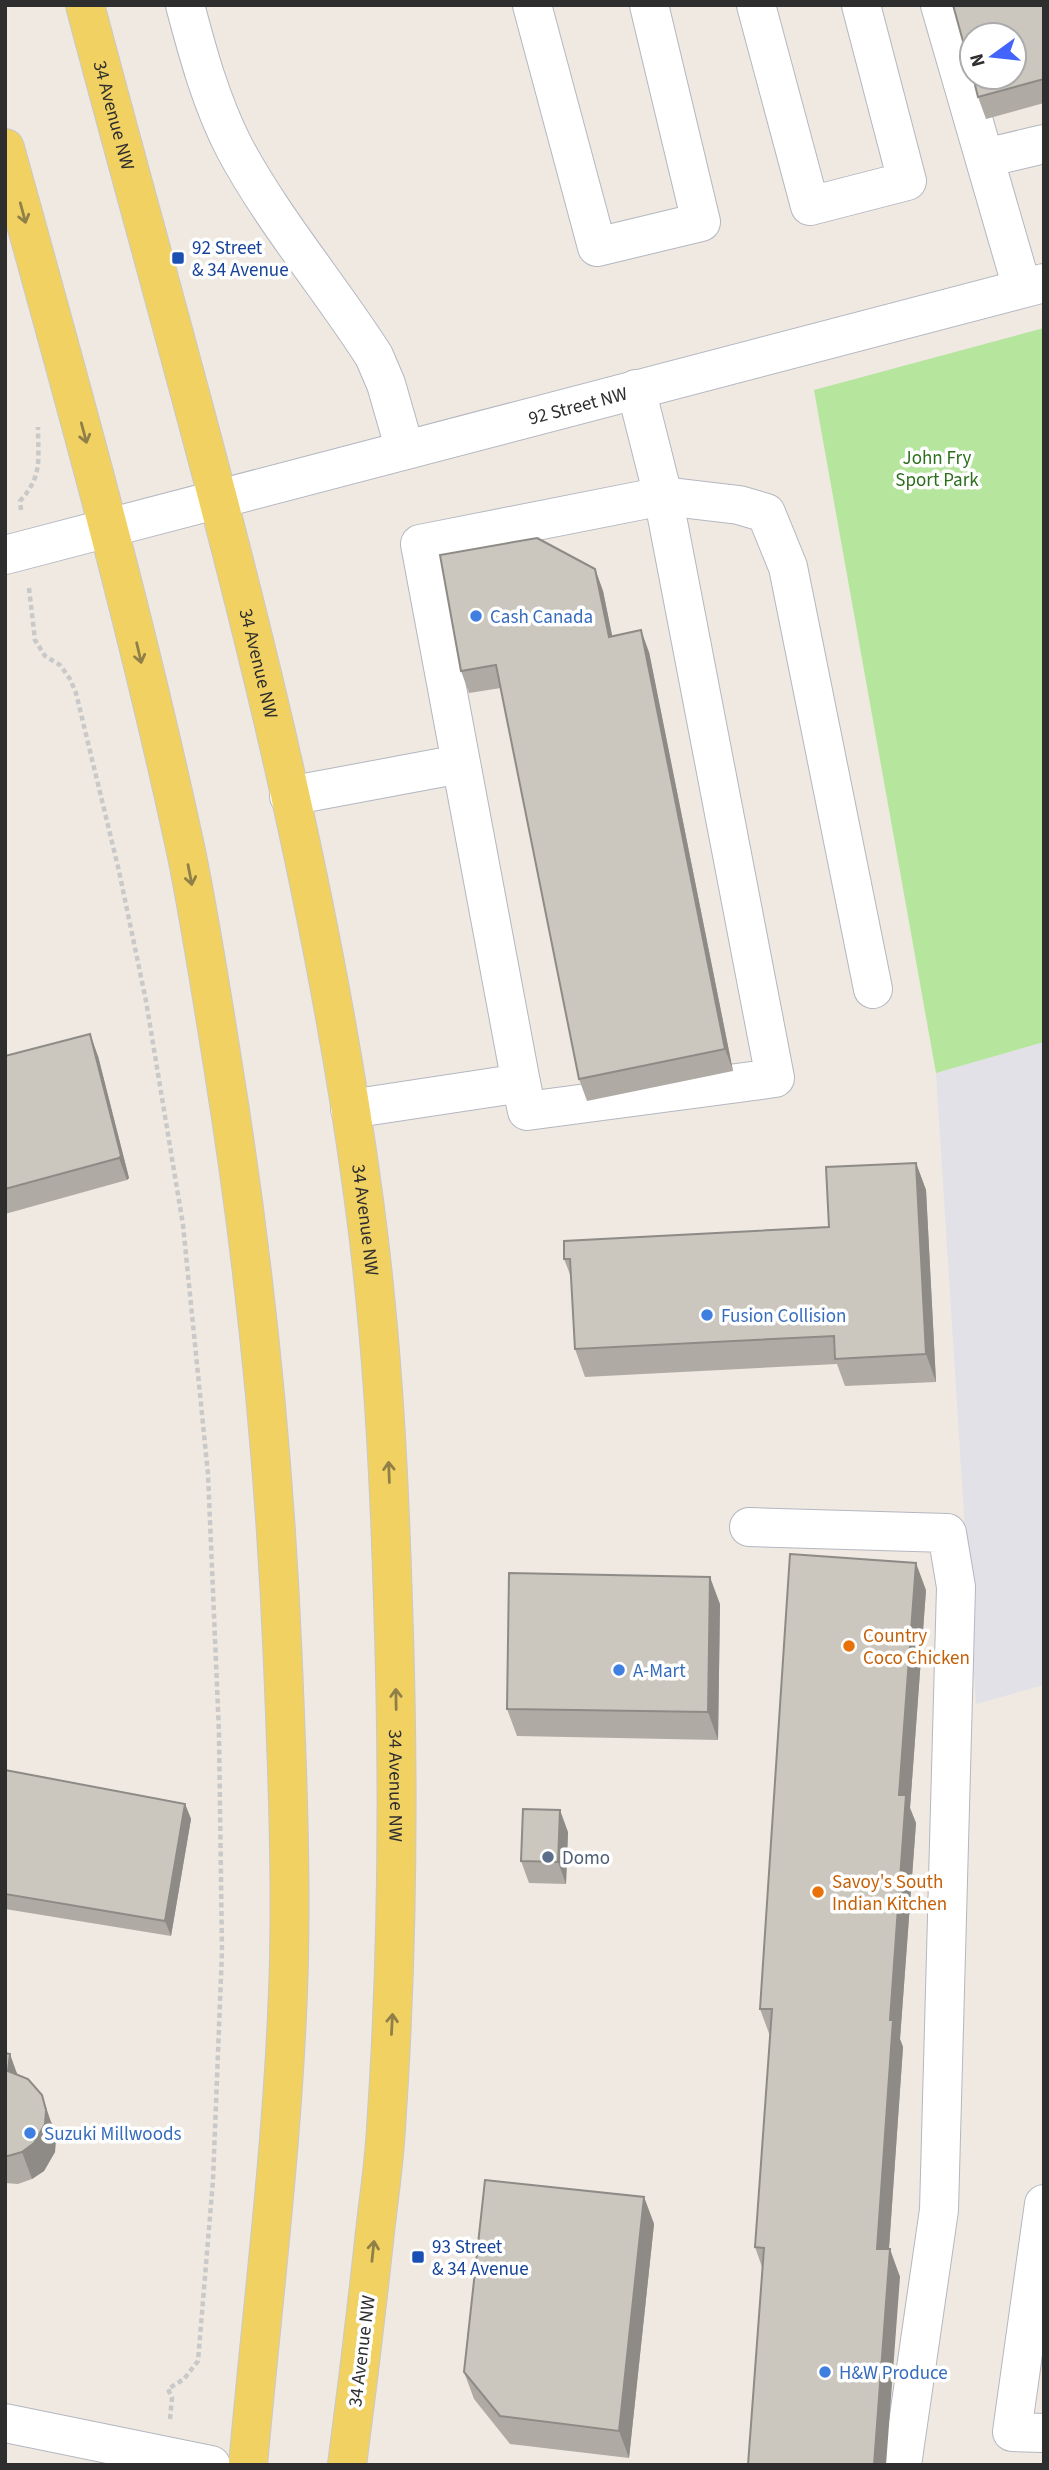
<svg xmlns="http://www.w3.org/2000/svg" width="1049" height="2470" font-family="'Source Sans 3',sans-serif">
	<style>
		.industrial { fill: #e3e1e8 }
		.green { fill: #b6e59e }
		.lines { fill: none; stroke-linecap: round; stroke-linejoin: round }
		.minor-casing { stroke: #b4b7c1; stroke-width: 40 }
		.major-casing { stroke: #c9c9c9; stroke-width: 40 }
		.path { stroke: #c9c9c9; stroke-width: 4.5; stroke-dasharray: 5 3.5; stroke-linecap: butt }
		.minor { stroke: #fff; stroke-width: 38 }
		.major { stroke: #f2d163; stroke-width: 38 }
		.wall { fill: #afaba4 }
		.shaded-wall { fill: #8e8b86 }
		.building { fill: #cbc7bf; stroke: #8e8b86; stroke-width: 2 }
		.oneway { stroke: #908048 }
		.transit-dot { fill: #1a4fb4; stroke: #fff; stroke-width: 2.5 }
		.shop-dot { fill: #3f7fe0; stroke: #fff; stroke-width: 2.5 }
		.food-dot { fill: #e8710a; stroke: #fff; stroke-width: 2.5 }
		.service-dot { fill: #5c6f8a; stroke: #fff; stroke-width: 2.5 }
		.labels { text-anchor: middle; stroke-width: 7; stroke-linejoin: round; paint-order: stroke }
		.street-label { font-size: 19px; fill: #2e2e2e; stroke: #fff }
		.transit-label { font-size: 19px; fill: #164399; stroke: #fff; text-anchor: start }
		.park-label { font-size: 19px; fill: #2c6e1b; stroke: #fff }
		.shop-label { font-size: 19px; fill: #366cbe; stroke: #fff; text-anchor: start }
		.food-label { font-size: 19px; fill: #c56008; stroke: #fff; text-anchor: start }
		.service-label { font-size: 19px; fill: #4e5e75; stroke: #fff; text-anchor: start }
	</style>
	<rect width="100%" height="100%" fill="#efe9e1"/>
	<!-- industrial -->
	<path class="industrial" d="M1044 1042V1685L976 1704 936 1073Z"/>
	<!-- green -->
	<path class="green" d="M1044 328V1042L936 1073 814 390Z"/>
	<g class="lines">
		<!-- minor casing -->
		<g class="minor-casing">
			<g id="minor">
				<path d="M185 5C198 54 211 102 234 147 272 219 330 287 374 356L386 384 405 450"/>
				<path d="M532 5 597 247 701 222 649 5"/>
				<path d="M756 5 810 206 907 181 861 5"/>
				<path d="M940 5 1022 288"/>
				<path d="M985 158 1044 144"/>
				<path id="s1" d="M5 555 1044 283"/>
				<path d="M289 796 460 764"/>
				<path d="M521 1083 420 544 663 496 739 505 766 513 788 567 873 989"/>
				<path d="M350 1109 521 1083 527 1111 775 1078 663 496 636 389"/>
				<path d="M749 1527 947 1533 956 1587 939 2210 902 2465"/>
				<path d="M1044 2204 1012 2432 1044 2433"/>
				<path d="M5 2423 211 2465"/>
			</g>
		</g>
		<!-- major casing -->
		<g class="major-casing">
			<g id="major">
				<path id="s2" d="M85 5C190 401 310 795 364 1201 382 1334 389 1468 393 1602 399 1777 398 1953 386 2128 384 2166 378 2203 374 2241 366 2315 357 2390 347 2465"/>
				<path d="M5 148C70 383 136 618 187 856 201 926 212 996 223 1066 255 1264 275 1463 283 1664 287 1762 291 1861 289 1959 285 2128 263 2297 248 2465"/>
			</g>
		</g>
		<!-- path -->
		<path class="path" d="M21 510 20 501C43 476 38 459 38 427
			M29 588 35 640 45 656 60 665 70 679 76 693 119 871 146 1001 183 1225 208 1474 219 1733 222 1951 213 2180 198 2361 184 2379 168 2389 172 2398 170 2419"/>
		<!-- minor -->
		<use href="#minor" class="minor"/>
		<!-- major -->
		<use href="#major" class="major"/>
	</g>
	<!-- wall -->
	<path class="wall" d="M1044 5V103L986 119 978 97Z
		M595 569 603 591 612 636 649 652 733 1071 587 1101 579 1079 501 688 469 693 461 671Z
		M5 1056H98L129 1178 127 1180 5 1214Z
		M916 1163 926 1190 936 1382 845 1386 837 1364 585 1377 575 1349 571 1277 564 1259 829 1227Z
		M926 1590 910 1808 916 1823 900 2039 903 2047 889 2249 900 2277 762 2267 755 2247 770 2036 760 2009Z
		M720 1604 718 1740 517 1736 507 1709Z
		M5 1770 185 1804 191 1819 171 1936 5 1909Z
		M568 1832 566 1884 529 1883 521 1861Z
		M5 2053 18 2075 52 2123 56 2137 55 2152 44 2171 32 2179 18 2184 5 2183Z
		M644 2197 654 2224 629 2458 510 2444 474 2399 464 2372Z"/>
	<!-- shaded-wall -->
	<path class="shaded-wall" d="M595 569 603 591 617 659 609 637Z
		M641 630 649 652 733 1071 725 1049Z
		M90 1034 98 1056 129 1178 127 1180 119 1158Z
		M916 1163 926 1190 936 1382 926 1354Z
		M916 1563 926 1590 910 1808 916 1823 900 2039 903 2047 887 2276 877 2249 890 2020 899 1795Z
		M710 1577 720 1604 718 1740 708 1712Z
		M185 1804 191 1819 171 1936 165 1921Z
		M560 1810 568 1832 566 1884 558 1862Z
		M10 2054 20 2082 8 2071Z
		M42 2095 56 2137 55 2152 44 2171 32 2179 22 2152Z
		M644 2197 654 2224 629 2458 619 2431Z
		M890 2249 900 2277 886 2465H874Z"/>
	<!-- building -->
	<path class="building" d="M953 5H1044V79L978 97 973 77H1014V35H972V74Z
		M537 538 595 569 609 637 641 630 725 1049 579 1079 496 665 461 671 440 555Z
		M90 1034 121 1156 119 1158 5 1189V1056Z
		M916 1163 926 1354 835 1359 834 1336 575 1349 570 1259H564V1241L829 1227 826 1167Z
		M790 1554 916 1563 899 1795H906L890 2020H893L877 2249H890L874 2465H748L764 2248 755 2247 772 2009H760Z
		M509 1573 710 1577 708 1712 507 1709Z
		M5 1770 185 1804 165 1921 5 1894Z
		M523 1809 560 1810 558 1862 521 1861Z
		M5 2053 10 2054 8 2071 28 2079 42 2095 46 2110 45 2124 34 2143 22 2152 8 2156H5Z
		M485 2180 644 2197 619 2431 500 2416 464 2372Z"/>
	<!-- one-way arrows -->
	<defs><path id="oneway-shaft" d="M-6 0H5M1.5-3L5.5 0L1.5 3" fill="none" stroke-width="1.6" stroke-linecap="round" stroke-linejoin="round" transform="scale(1.75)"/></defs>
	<g class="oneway">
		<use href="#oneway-shaft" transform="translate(23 213) rotate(75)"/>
		<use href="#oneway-shaft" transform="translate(84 433) rotate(75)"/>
		<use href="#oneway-shaft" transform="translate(139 653) rotate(77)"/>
		<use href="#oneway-shaft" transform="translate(190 875) rotate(79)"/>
		<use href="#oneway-shaft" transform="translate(389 1472) rotate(-92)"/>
		<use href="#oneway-shaft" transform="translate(396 1699) rotate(-91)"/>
		<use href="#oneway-shaft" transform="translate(392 2024) rotate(-87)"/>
		<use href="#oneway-shaft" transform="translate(373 2251) rotate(-84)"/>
	</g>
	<!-- markers -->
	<g class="transit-dot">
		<rect x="171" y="251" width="14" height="14" rx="3.5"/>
		<rect x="411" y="2250" width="14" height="14" rx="3.5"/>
	</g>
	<g class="shop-dot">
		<circle cx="476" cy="616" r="7"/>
		<circle cx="707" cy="1315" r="7"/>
		<circle cx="619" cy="1670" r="7"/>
		<circle cx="30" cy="2133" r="7"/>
		<circle cx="825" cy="2372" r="7"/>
	</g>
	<g class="food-dot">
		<circle cx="849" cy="1646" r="7"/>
		<circle cx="818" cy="1892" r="7"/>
	</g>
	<circle class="service-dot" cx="548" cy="1857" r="7"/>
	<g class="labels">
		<!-- street labels -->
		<g class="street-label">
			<text dy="7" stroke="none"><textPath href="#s2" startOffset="114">34 Avenue NW</textPath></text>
			<text dy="7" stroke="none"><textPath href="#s1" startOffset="592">92 Street NW</textPath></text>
			<text dy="7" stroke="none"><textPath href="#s2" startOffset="681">34 Avenue NW</textPath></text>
			<text dy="7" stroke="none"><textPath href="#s2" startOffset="1248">34 Avenue NW</textPath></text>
			<text dy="7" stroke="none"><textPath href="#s2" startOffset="1815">34 Avenue NW</textPath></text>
			<text transform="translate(361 2351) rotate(-83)" y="7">34 Avenue NW</text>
		</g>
		<!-- transit labels -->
		<g class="transit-label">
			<text x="192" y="254">92 Street<tspan x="192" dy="22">&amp; 34 Avenue</tspan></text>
			<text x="432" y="2253">93 Street<tspan x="432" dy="22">&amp; 34 Avenue</tspan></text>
		</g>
		<!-- park labels -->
		<g class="park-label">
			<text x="937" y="464">John Fry<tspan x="937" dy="22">Sport Park</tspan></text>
		</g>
		<!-- shop labels -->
		<g class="shop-label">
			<text x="490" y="623">Cash Canada</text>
			<text x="721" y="1322">Fusion Collision</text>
			<text x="633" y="1677">A-Mart</text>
			<text x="44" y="2140">Suzuki Millwoods</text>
			<text x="839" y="2379">H&amp;W Produce</text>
		</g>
		<!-- food labels -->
		<g class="food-label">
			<text x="863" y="1642">Country<tspan x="863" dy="22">Coco Chicken</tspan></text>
			<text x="832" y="1888">Savoy's South<tspan x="832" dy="22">Indian Kitchen</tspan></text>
		</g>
		<!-- service labels -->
		<g class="service-label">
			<text x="562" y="1864">Domo</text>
		</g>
	</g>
	<!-- border -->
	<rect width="1049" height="2470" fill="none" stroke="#2e2e2e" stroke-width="14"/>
	<!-- north arrow -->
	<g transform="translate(993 56) rotate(255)"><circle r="33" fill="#ffffff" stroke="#ababab" stroke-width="2"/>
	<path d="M0-5L12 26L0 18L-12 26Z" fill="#4264fb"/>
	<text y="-10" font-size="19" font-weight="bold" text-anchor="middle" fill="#2e2e2e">N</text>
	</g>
</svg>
